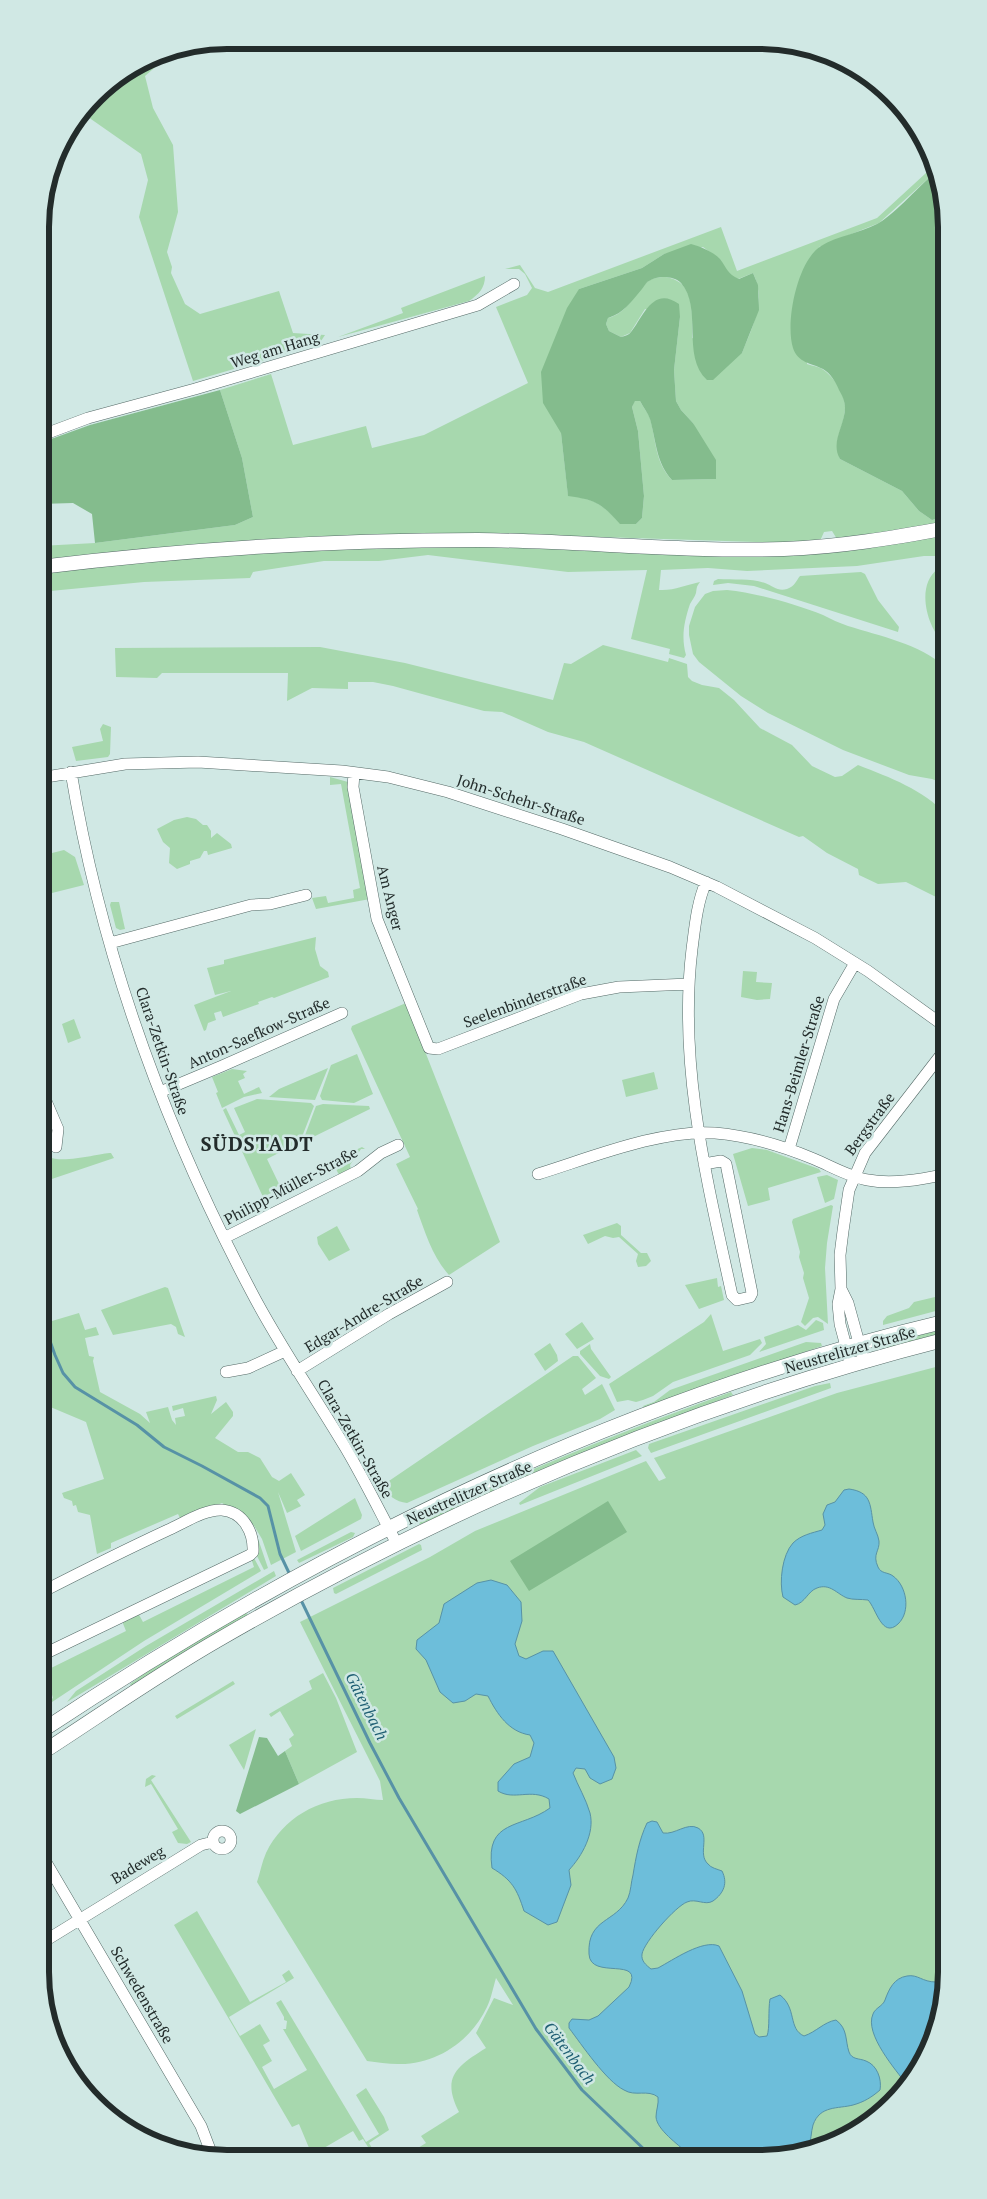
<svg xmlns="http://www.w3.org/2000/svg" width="987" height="2199" font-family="'PT Serif',serif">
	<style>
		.green { fill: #a7d8ae; fill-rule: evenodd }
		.forest { fill: #84bc8d }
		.water { fill: #6dbeda; stroke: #5792a6 }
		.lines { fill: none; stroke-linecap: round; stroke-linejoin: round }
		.stream { stroke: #5792a6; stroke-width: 3 }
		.minor-casing { stroke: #546966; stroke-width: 12 }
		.major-casing { stroke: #546966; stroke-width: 15 }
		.minor { stroke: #fff; stroke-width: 11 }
		.major { stroke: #fff; stroke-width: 14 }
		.labels { text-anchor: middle; stroke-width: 5; stroke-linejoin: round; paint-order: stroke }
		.street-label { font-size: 15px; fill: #232c2b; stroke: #d0e8e4 }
		.water-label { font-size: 16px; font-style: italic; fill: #1f5f73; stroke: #d0e8e4 }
		.district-label { font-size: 20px; font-weight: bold; letter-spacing: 1px; fill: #232c2b; stroke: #d0e8e4 }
		.rim { fill: none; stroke: #232c2b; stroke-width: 6 }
	</style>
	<rect width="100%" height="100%" fill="#d0e8e4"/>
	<!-- green -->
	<path class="green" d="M175 50 145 76 153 108 173 145 178 212 167 252 172 267 171 273 185 304 200 314 279 291 293 333 325 335 319 344 193 381 139 217 148 180 141 154 88 117 72 128 103 87 155 54Z
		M937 169 938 174 931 176 879 223 819 247 807 364C813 366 821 367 825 371 835 379 846 395 845 409 844 430 833 433 840 459L902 491 919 511 932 520 947 516V522L837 539 832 531 824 532 820 541 785 543 478 533 40 561V546L95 543 235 525 253 517 242 458 220 390 271 374 293 445 366 426 372 448 424 435 528 383 496 307 527 295 532 288 525 274 519 269H505L520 265 535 288 548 292 721 227 737 271 877 218 926 173ZM703 247 719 259 729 275 738 279 753 273C767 301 752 327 742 353L692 338C692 314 696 282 666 277 660 277 651 278 647 282 633 295 628 313 608 318L606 324 609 331 621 337 630 333 645 309 680 317 674 370 676 401 681 410 693 423 716 479 672 480C655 463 656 440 650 418 648 413 643 407 640 401L635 400 632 407 638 431 644 496 642 518 636 524H621C601 503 596 500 568 495L561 433 579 289 642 268 664 254Z
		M485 276C485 288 479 294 469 301L338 337 403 313 401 308Z
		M947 535V556H924L857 566 747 571 708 568 661 570 659 590C674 591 685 585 700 582 696 587 697 588 696 593 695 597 692 600 690 604 684 622 681 637 686 655L684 658 669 654 670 649 631 639 647 570 568 572 428 555 379 561H324L253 572 250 578 144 582 40 592V573L250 552 478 545 651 551Z
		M938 569H940L947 583V642L945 644C927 629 915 585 938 569Z
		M861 572 865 574 878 600 899 627 898 632 754 586 728 583 713 585 714 581 718 579C733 580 751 578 765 583 773 586 778 592 787 589 795 586 796 581 800 576Z
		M727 590C757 593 795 604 823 615 831 619 839 623 848 626 880 636 920 644 945 667L947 785 932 779 909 775 843 750 768 713 741 696 699 662 693 654 689 635V626L695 607 705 594 713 591Z
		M603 645 668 662 669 658 687 664 688 677 692 681 702 685 719 688 734 700 760 728 792 745 812 766 835 777 842 776 858 765C891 778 922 789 947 815V901L934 896 906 882 878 884 859 875 858 869 827 853 803 836 799 837 584 742 548 732 502 712 484 711 393 686 373 682H348V689L312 688 287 701 288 673H162L157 678 116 677 115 648 320 647 405 663 553 700 564 663 571 664Z
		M103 724 111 727 110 754 108 757 76 761 72 747 103 741 100 729Z
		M330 777 348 782 370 899 316 909 312 898 326 896 328 903 354 898 353 890 360 888 341 784 330 785Z
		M187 817 196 819 203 825H207L211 831V838L217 833 231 844 232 848 208 855 207 851H204L200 858 190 861V864L177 869 169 863 170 848 163 842 157 829 174 820Z
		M64 850 75 857 84 885 52 893 40 856Z
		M111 902H119L125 929 120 930 116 928 110 905Z
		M316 937 315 949 320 966 328 972 329 977 274 998 272 997 258 1002 259 1004 223 1017 221 1011 214 1013 216 1020 208 1023 206 1030 204 1031 194 1005 231 991 215 995 207 968 224 964V960Z
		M743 971 757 972 756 982 772 983 770 999 757 1000 741 997Z
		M406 1003 500 1242 449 1275C433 1258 425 1232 417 1210L418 1209 396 1164 410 1157 351 1029 352 1026Z
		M74 1019 81 1038 68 1043 62 1024Z
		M357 1054 373 1094 354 1103 322 1100 320 1096 331 1065Z
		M328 1068 315 1100 269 1097 279 1089Z
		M232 1069 247 1071 243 1074 245 1078 238 1081 244 1094 259 1087 262 1093 244 1097 222 1108 216 1093 218 1092 212 1077Z
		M654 1072 658 1089 626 1097 622 1080Z
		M257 1099 311 1103 314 1106 300 1142 267 1159 279 1184 271 1193 263 1197 223 1110 226 1108 239 1135 245 1132 234 1108Z
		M323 1104 369 1106 370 1109 307 1140 304 1138 316 1106Z
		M46 1110 53 1127C50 1133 44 1138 43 1144 38 1172 97 1153 111 1153L114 1158 40 1183V1112Z
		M362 1147 365 1149H361L350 1165 351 1169 340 1177 336 1169H334L332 1161Z
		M752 1148 767 1150 819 1169 821 1172 768 1188 770 1200 748 1206 733 1154Z
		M827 1175 838 1180 834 1199 825 1203 817 1177Z
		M831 1205 833 1206 827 1243 825 1268 828 1324 818 1317 813 1318 805 1326 801 1322 809 1298 803 1278 804 1273 799 1257 800 1252 792 1222 793 1219Z
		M617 1223 621 1226V1235L641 1253H647L651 1261 646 1266 638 1267 636 1261 638 1254 619 1237 613 1238 605 1236 588 1244 583 1235Z
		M337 1226 350 1250 329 1261 318 1244 317 1237Z
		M717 1278 718 1287 721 1286 724 1300 699 1309 685 1285Z
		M165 1287 168 1288 185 1337 178 1334 176 1327 171 1324 113 1335 101 1310Z
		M40 1288 52 1321 79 1313 85 1330 96 1327 99 1335 85 1338 89 1356 94 1357 93 1361 100 1392 140 1414 150 1423 146 1412 168 1407 172 1420 176 1425 175 1418 185 1416 183 1408 173 1411 172 1406 216 1396 217 1400 211 1414 226 1402 233 1412V1416L215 1438 238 1452H248L260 1458 272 1477 279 1481 291 1473 305 1495 297 1500 301 1506 287 1513 278 1492 296 1552 271 1565 262 1539 253 1524 268 1568 264 1570 255 1552 246 1519 222 1503 181 1520 178 1514 111 1543V1548L97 1554 90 1515 78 1512 76 1505 73 1506 72 1501 64 1498 62 1493 104 1479 86 1422 48 1406V1421L40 1426Z
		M935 1297 936 1299 947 1297V1308L883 1325V1321L887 1316 909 1308 914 1302Z
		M711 1314 723 1351 760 1339 762 1343 750 1355 673 1382 653 1396 643 1400 636 1402 628 1400 617 1402 609 1384 704 1322Z
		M816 1320 823 1323 824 1330 759 1352 766 1344 764 1337 798 1325 806 1330Z
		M582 1322 594 1339 577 1349 565 1334Z
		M947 1328V1333L884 1349 882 1345Z
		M806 1342 821 1343 822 1346 644 1408 643 1406 654 1402 670 1390Z
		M550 1343 557 1355 558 1361 545 1371 534 1354Z
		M590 1344 591 1349 611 1377 609 1379 600 1376 580 1354V1351Z
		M573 1356H578L596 1378 582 1389 585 1395 602 1384 615 1410 600 1419 533 1446 407 1503C396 1502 387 1495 383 1485Z
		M947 1364V1985L933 2044 901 2095 864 2128 809 2153 415 2154 413 2151 426 2143 421 2136 459 2112C441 2077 457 2066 486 2048L476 2033 494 1998 513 2005 496 1978C493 1988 491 1999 487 2007 471 2041 436 2065 398 2064 388 2064 377 2062 367 2061L257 1882C260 1873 262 1862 266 1853 283 1818 318 1798 357 1798 366 1798 375 1800 383 1800L380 1781 300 1622 430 1557 475 1531 646 1461 659 1481 666 1478 654 1458 837 1393Z
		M830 1383 831 1388 651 1453 648 1448 649 1444 815 1386Z
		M731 1392 733 1395C627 1436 522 1477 420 1525L418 1520C520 1473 625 1430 731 1392Z
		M636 1450 642 1456 520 1505 519 1503 540 1487Z
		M355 1498 362 1515 361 1519 301 1551 295 1536Z
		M351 1532 355 1533 353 1537 299 1563 297 1560Z
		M419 1544 421 1545 422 1550 336 1594 334 1593 333 1588Z
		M253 1556 261 1571 144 1641 40 1710V1707L53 1698 45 1671 126 1631 122 1621 138 1613 143 1622 254 1567 251 1558Z
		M274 1571 276 1576 67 1702 76 1691 146 1646Z
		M246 1612 248 1616 172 1659 132 1687 130 1684 149 1670Z
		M323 1673 336 1698 357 1752 299 1784 285 1751 292 1746 289 1739 294 1735 280 1711 271 1717 269 1714 312 1689 309 1681Z
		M233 1681 235 1684 177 1719 175 1716Z
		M256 1729 244 1770 229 1745Z
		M152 1775 156 1776 151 1780 191 1842 187 1844 178 1843 172 1832 178 1829 151 1784 145 1787 146 1779Z
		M197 1911 250 2002 286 1982 282 1975 289 1970 294 1978 229 2017 240 2036 260 2024 270 2041 263 2045 272 2061 262 2067 274 2089 307 2070 283 2029H286L287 2021 284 2020V2017L276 2003 281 2000 366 2142 379 2134 356 2095 366 2088 384 2117 389 2130 369 2143 376 2155H373L363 2139 359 2141 353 2131 312 2155 299 2124 292 2127 174 1925Z"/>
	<!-- forest -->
	<path class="forest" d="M939 175 947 227V516L932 520 919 511 902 491 840 459C830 442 845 425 845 408 845 401 842 395 839 390 836 382 830 373 823 369 811 363 798 363 793 348 785 323 797 261 821 246 837 236 860 233 877 224 891 217 918 188 931 176Z
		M691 244C701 247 712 251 720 259 727 268 727 274 739 279L753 273 758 285 759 310 742 353 713 380H707C681 356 703 308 681 283 674 276 658 275 649 281 646 282 644 287 642 289 631 302 624 313 608 318L606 324 609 331 621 337C625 336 629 335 631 332 643 317 653 285 679 304L680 317 674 370 676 401 681 410 693 423 716 460V479L672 480C656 463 656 440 650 419 648 413 643 407 640 401H635L632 407 638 431 644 496 642 518 636 524H620C601 503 596 500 568 496L561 433 543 403 541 372 567 308 579 289 642 268 664 254Z
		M220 390 242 458 253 517 235 525 95 543 92 514 73 503 40 504V443L90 425Z
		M608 1501 627 1532 529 1591 510 1561Z
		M259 1737 267 1738 278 1756 285 1751 299 1784 240 1814 236 1811Z"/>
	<!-- water -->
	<path class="water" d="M849 1489C871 1492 870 1504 873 1522 874 1529 878 1534 879 1541 880 1551 872 1554 878 1567 881 1574 888 1572 893 1576 907 1586 911 1612 898 1624 882 1639 876 1608 868 1600 861 1599 853 1600 847 1598 837 1594 830 1583 817 1588 808 1591 805 1603 795 1605L783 1597C779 1582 782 1555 793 1543 801 1535 812 1533 822 1530L825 1525 823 1514 827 1505 835 1502 844 1490Z
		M491 1580 507 1585 521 1602 522 1621 515 1644 519 1656 526 1659 543 1651H553L614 1757 616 1768 612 1779 600 1784 590 1778 585 1769 576 1768 573 1773C578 1786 586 1799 590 1813 595 1833 582 1856 569 1870L571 1885 557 1922 548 1925 524 1911C517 1889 512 1880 492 1868 485 1819 521 1829 550 1808L549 1799C531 1788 514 1801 498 1791V1782L514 1764 530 1757 534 1743 530 1735C509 1732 497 1714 488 1696L476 1694 465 1701 453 1703 440 1692 426 1660 416 1649 417 1640 439 1623 444 1604 477 1583Z
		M652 1821 657 1822 663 1833C675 1835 687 1822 698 1828 711 1835 697 1854 708 1864 711 1868 717 1869 722 1871 728 1883 724 1893 713 1901 705 1906 696 1898 687 1902 676 1906 644 1942 642 1954 641 1961 646 1965 651 1969L658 1968C673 1960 703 1939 719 1946L742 1991 755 2034 759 2037 767 2036C770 2028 768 2010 770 1999L780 1995C797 2008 788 2029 804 2036 816 2032 824 2022 836 2020 848 2029 845 2040 849 2052 852 2060 859 2058 866 2061 877 2065 882 2079 880 2090 872 2097 864 2102 853 2105 838 2109 820 2105 813 2125 811 2132 811 2141 809 2148L810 2152 687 2153C678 2144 657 2130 656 2117 656 2110 659 2104 658 2097 648 2089 635 2097 624 2090 606 2081 582 2045 569 2028V2023L572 2019 589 2020 598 2016 629 1987C645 1955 590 1981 589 1954 587 1918 616 1923 628 1898 631 1891 631 1882 633 1875 636 1857 639 1840 647 1823Z
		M947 1972V1985L933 2044 907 2085C896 2070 864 2034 873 2014 875 2008 883 2006 885 2000 889 1989 894 1978 907 1976 918 1974 922 1982 936 1982Z
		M890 2100 893 2102 864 2128 853 2132 860 2120 872 2108Z"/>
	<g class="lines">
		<!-- stream -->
		<path class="stream" d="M40 1313 55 1355 63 1373 75 1387 137 1425 164 1447 202 1466 260 1498 268 1506 280 1554 291 1577
			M300 1598 370 1743 399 1798 536 2029 582 2090 648 2153"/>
		<!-- minor casing -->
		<g class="minor-casing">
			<path id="minor" d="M40 436 88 418 195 389 478 305 514 284
				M944 564 947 573
				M71 772C101 953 165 1128 251 1291 279 1345 314 1395 345 1447 364 1479 380 1512 397 1544
				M354 773 353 787 377 919 429 1048 438 1049 581 994 619 987 689 984
				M40 778 125 764 198 762 342 771 388 777 448 792 562 829 670 867 717 887 815 938 868 971 947 1028
				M110 943 251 905 270 904 306 895
				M40 1087 58 1129 56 1147
				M160 1092 222 1066 342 1013
				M789 1149 834 999 855 963
				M704 1164 721 1161 726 1164 752 1293 750 1297 737 1300 732 1295C707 1181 678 1066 692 949 695 926 697 903 706 882
				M538 1174C590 1158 661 1129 715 1133 750 1136 783 1146 814 1159 831 1166 849 1177 868 1180 893 1185 922 1179 947 1174
				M224 1238 358 1171 381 1153 398 1145
				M841 1289 848 1303 864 1361
				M851 1365 840 1324 838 1304 841 1289 840 1255 843 1231 849 1190 865 1153 947 1047
				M297 1371 389 1314 447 1282
				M226 1372 248 1368 285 1351
				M40 1656 250 1555 253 1552C254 1533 244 1512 222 1510 205 1509 184 1523 168 1530 125 1550 83 1571 40 1593
				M213 1840a9 9 0 1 1 18 0a9 9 0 1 1-18 0Z
				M40 1852 201 2126 212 2155
				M40 1944 201 1845 213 1842"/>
		</g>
		<!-- major casing -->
		<g class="major-casing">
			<path id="major" d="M40 567C186 549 332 540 478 540 580 541 682 552 784 549 839 547 893 538 947 528
				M40 1732C317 1548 621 1398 947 1321
				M40 1754C99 1716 157 1675 218 1640 446 1508 691 1404 947 1339"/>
		</g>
		<!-- minor -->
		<use href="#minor" class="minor"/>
		<!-- major -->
		<use href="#major" class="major"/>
	</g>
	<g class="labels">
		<!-- street labels -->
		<g class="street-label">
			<text transform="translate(275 350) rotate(-17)" y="5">Weg am Hang</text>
			<text transform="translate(521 800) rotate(18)" y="5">John-Schehr-Straße</text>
			<text transform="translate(390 898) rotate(76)" y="5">Am Anger</text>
			<text transform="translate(525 1001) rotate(-20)" y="5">Seelenbinderstraße</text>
			<text transform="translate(259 1033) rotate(-24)" y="5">Anton-Saefkow-Straße</text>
			<text transform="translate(162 1051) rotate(71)" y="5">Clara-Zetkin-Straße</text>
			<text transform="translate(799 1064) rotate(-73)" y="5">Hans-Beimler-Straße</text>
			<text transform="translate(870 1124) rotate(-54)" y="5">Bergstraße</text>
			<text transform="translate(291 1186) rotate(-28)" y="5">Philipp-Müller-Straße</text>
			<text transform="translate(364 1314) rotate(-31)" y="5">Edgar-Andre-Straße</text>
			<text transform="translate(850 1350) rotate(-16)" y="5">Neustrelitzer Straße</text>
			<text transform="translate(355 1439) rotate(60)" y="5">Clara-Zetkin-Straße</text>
			<text transform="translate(469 1493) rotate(-24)" y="5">Neustrelitzer Straße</text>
			<text transform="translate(138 1865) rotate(-31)" y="5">Badeweg</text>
			<text transform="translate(142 1995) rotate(60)" y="5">Schwedenstraße</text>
		</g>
		<!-- water labels -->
		<g class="water-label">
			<text transform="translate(367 1706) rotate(63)" y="6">Gätenbach</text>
			<text transform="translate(570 2053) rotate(53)" y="6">Gätenbach</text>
		</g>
		<!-- district labels -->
		<g class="district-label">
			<text x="257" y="1151">SÜDSTADT</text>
		</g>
	</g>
	<!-- crop -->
	<path d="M0 0H987V2199H0ZM227 49H760A178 178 0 0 1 938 227V1972A178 178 0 0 1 760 2150H227A178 178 0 0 1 49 1972V227A178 178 0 0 1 227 49Z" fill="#d0e8e4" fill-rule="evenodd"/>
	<path class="rim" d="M227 49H760A178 178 0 0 1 938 227V1972A178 178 0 0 1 760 2150H227A178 178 0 0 1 49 1972V227A178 178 0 0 1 227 49Z"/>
</svg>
